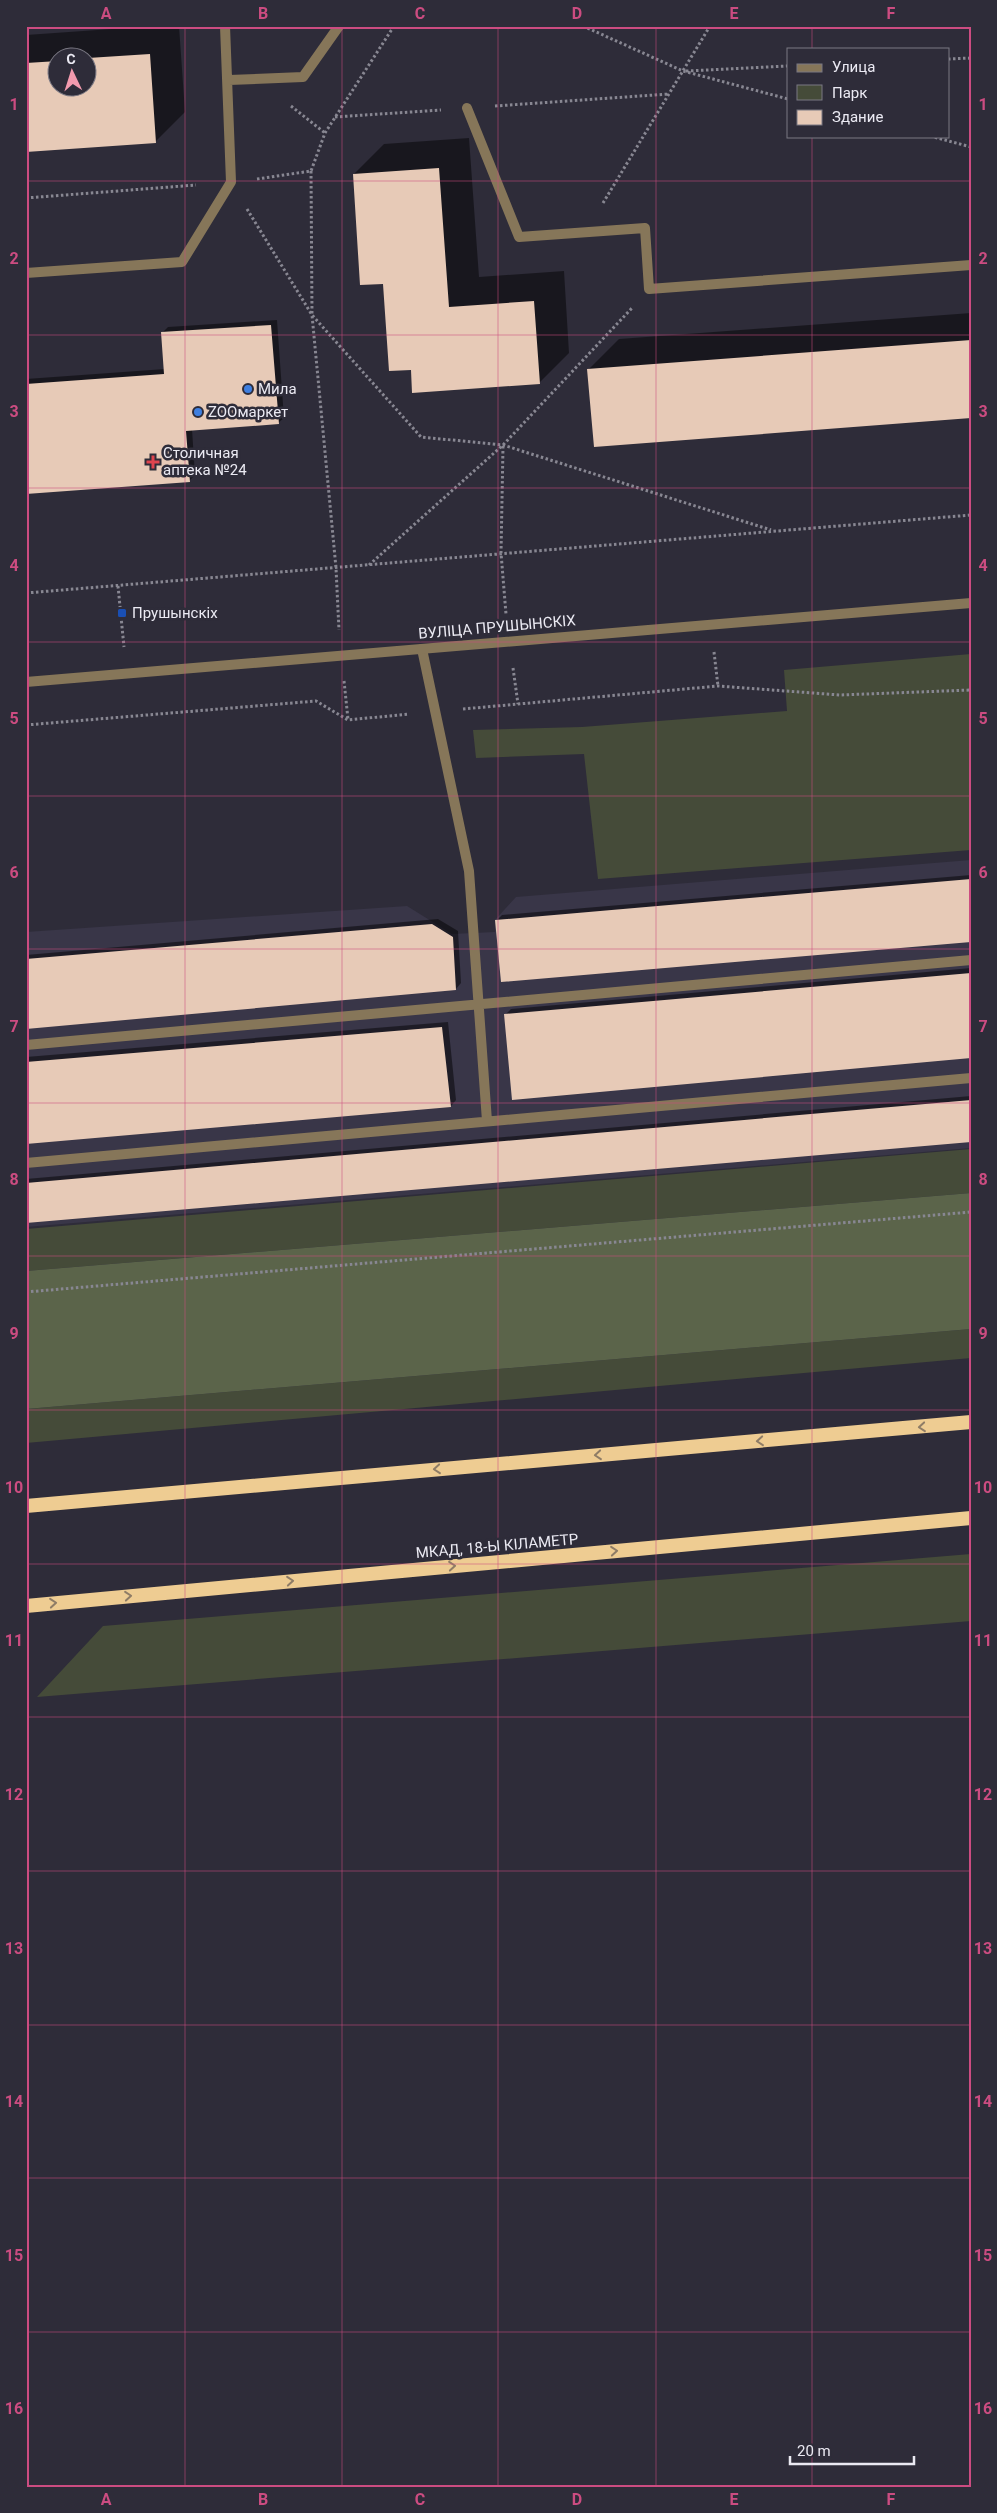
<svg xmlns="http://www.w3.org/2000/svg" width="997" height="2513" font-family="Roboto,sans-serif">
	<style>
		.built { fill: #393648 }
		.green { fill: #454b39 }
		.forest { fill: #5b644a }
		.shadow { fill: #0007; fill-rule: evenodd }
		.building { fill: #e7cab7 }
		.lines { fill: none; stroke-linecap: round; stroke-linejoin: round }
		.path { stroke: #888792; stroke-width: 3; stroke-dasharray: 2.5 2.5; stroke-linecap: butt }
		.service { stroke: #867659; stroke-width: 10 }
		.tertiary { stroke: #867659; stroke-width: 10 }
		.trunk { stroke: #eecc92; stroke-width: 14 }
		.oneway { stroke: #8e7c66 }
		.grid { fill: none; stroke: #cc4c81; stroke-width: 1; stroke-opacity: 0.55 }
		.shop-dot { fill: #3f7fe0; stroke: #2e2c39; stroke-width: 2 }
		.health-dot { fill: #e0444e; stroke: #2e2c39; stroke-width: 2 }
		.transit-dot { fill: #1a4fb4; stroke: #2e2c39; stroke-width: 2 }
		.labels { text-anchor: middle; stroke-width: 5; stroke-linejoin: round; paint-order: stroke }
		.poi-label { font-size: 15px; fill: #ebeaf3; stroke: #2e2c39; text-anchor: start }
		.street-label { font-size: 15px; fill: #ebeaf3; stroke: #2e2c39 }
		.neatline { fill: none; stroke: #cc4c81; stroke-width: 2 }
		.grid-label { font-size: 16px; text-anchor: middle; font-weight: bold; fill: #cc4c81 }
	</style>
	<rect width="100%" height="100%" fill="#2e2c39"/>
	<!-- built -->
	<path class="built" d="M971 860V1148L26 1227V932L407 906 452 934 495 932V920L516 897Z"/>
	<!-- green -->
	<path class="green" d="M971 654V850L598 879 584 754 476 758 473 730 582 727 787 711 784 670Z
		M971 1149V1193L26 1271V1229Z
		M971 1329V1358L26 1443V1409Z
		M971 1554V1621L37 1697 103 1626Z"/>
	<!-- forest -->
	<path class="forest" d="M971 1193V1329L26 1409V1271Z"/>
	<!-- shadow -->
	<path class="shadow" d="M154 26H179L185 112 155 142 26 151V35ZM58 58H88V88H58Z
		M469 138 479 277 564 271 569 353 539 383 412 369 384 283 354 174 384 144Z
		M971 313V417L589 369 619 339Z
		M277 320 284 418 278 423 192 429 195 475 189 481 26 492V379L165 369 162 333 168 327Z
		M971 875V941L496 921 502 915Z
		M438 919 458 931 461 983 456 989 26 1028V955Z
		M971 968V1056L505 1015 511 1009Z
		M448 1022 456 1100 451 1106 26 1143V1057Z
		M971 1096V1141L26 1222V1179Z"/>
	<!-- building -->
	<path class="building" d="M150 54 156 143 26 152V63L58 61V88H88V58Z
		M439 168 449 307 534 301 540 384 412 393 411 370 389 371 383 284 360 285 353 174Z
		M271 325 279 424 186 431 190 482 26 494V384L164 374 161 332Z
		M971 340V418L594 447 587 369Z
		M971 879V942L501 982 495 920Z
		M432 924 453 937 456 990 26 1029V959Z
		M971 973V1058L512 1100 504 1014Z
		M442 1027 451 1107 26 1144V1062Z
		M971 1100V1142L26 1223V1183Z"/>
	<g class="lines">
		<!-- path -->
		<path class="path" d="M583 26 683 71 788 99
			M948 59 971 58
			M686 71 788 66
			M291 106 325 133
			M495 106 669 94
			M335 117 441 110
			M930 136 971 147
			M311 171 312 315 336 568 339 630
			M257 179 311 171 325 133 394 26
			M26 198 196 185
			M603 203 710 26
			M247 209 312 315 421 437 503 445 771 530
			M503 446 501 553 506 614
			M369 565 503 445 632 308
			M118 586 124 647
			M26 593 971 515
			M714 652 718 686
			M513 668 518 704
			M344 681 348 719
			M463 709 718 686 840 695 971 690
			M26 725 316 701 348 720 409 714
			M26 1292 971 1212"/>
		<!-- service -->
		<path class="service" d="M229 80 303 77 339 26
			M467 108 519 237 645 228 649 289 971 265
			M26 273 182 262 231 182 225 26
			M422 649 469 871 487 1121
			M26 1045 971 960
			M26 1163 971 1078"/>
		<!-- tertiary -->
		<path class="tertiary" d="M26 682 971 603"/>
		<!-- trunk -->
		<path class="trunk" d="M26 1506 971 1422
			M26 1606 971 1518"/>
	</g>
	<!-- one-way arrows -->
	<defs><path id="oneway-chevron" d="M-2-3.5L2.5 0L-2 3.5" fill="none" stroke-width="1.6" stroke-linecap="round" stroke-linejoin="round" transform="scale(1.25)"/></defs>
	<g class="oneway">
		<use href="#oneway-chevron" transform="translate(922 1427) rotate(175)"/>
		<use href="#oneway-chevron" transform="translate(760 1441) rotate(175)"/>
		<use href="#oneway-chevron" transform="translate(598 1455) rotate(175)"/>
		<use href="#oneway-chevron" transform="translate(437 1469) rotate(175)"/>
		<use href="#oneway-chevron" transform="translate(614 1551) rotate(-5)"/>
		<use href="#oneway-chevron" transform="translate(452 1566) rotate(-5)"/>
		<use href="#oneway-chevron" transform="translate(290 1581) rotate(-5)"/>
		<use href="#oneway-chevron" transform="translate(128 1596) rotate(-5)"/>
		<use href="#oneway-chevron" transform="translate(53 1603) rotate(-5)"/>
	</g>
	<!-- grid -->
	<path class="grid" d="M185 26V2487M342 26V2487M498 26V2487M656 26V2487M812 26V49M812 136V2487M26 181H971M26 335H971M26 488H971M26 642H971M26 796H971M26 949H971M26 1103H971M26 1256H971M26 1410H971M26 1564H971M26 1717H971M26 1871H971M26 2025H971M26 2178H971M26 2332H971"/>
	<!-- markers -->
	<g class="shop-dot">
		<circle cx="248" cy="389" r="5"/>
		<circle cx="198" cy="412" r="5"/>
	</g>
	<path class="health-dot" d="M150.5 454.5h5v5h5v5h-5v5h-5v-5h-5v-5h5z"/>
	<rect class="transit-dot" x="117" y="608" width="10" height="10" rx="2.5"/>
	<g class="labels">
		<!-- poi labels -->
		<g class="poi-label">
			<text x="258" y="394">Мила</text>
			<text x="208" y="417">ZOOмаркет</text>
			<text x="163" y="458">Столичная<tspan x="163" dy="17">аптека №24</tspan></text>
			<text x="132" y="618">Прушынскіх</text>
		</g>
		<!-- street labels -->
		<g class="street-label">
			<text transform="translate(497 627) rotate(-5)" y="5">ВУЛІЦА ПРУШЫНСКІХ</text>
			<text transform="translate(497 1546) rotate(-5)" y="5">МКАД, 18-Ы КІЛАМЕТР</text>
		</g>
	</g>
	<!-- border -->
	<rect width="997" height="2513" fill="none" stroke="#2e2c39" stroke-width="55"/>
	<!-- legend -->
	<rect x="787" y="48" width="162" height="90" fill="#2e2c39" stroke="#7a7883"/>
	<rect x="797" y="64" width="25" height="8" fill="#867659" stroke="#7a7883"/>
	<text x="832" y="72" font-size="15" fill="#ebeaf3">Улица</text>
	<rect x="797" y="85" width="25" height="15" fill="#454b39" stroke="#7a7883"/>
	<text x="832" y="98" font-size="15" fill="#ebeaf3">Парк</text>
	<rect x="797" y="110" width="25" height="15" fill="#e7cab7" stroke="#7a7883"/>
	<text x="832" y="122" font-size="15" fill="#ebeaf3">Здание</text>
	<!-- north arrow -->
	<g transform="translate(72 72) rotate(356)"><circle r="24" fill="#2e2c39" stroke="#7a7883"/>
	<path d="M0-4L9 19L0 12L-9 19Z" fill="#f29aae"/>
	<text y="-8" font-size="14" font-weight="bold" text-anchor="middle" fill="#ebeaf3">С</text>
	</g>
	<!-- scale -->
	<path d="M790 2456v8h124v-8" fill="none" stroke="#ebeaf3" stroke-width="2.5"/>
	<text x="797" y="2456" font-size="15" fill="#ebeaf3" stroke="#2e2c39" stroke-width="4" paint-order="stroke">20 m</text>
	<rect x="28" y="28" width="942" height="2458" class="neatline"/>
	<g class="grid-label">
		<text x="106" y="19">A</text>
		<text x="263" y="19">B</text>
		<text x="420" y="19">C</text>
		<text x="577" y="19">D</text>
		<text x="734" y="19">E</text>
		<text x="891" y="19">F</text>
		<text x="14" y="110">1</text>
		<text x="983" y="110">1</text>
		<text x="14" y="264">2</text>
		<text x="983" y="264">2</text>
		<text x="14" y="417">3</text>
		<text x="983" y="417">3</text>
		<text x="14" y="571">4</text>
		<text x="983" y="571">4</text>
		<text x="14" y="724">5</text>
		<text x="983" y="724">5</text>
		<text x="14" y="878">6</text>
		<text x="983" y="878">6</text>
		<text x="14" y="1032">7</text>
		<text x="983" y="1032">7</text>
		<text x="14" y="1185">8</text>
		<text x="983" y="1185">8</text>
		<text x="14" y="1339">9</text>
		<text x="983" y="1339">9</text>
		<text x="14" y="1493">10</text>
		<text x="983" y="1493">10</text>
		<text x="14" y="1646">11</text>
		<text x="983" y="1646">11</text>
		<text x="14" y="1800">12</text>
		<text x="983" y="1800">12</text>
		<text x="14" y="1954">13</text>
		<text x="983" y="1954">13</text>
		<text x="14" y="2107">14</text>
		<text x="983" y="2107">14</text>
		<text x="14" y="2261">15</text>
		<text x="983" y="2261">15</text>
		<text x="14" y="2414">16</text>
		<text x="983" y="2414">16</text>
		<text x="106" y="2505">A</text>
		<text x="263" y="2505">B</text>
		<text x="420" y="2505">C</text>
		<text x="577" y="2505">D</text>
		<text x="734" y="2505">E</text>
		<text x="891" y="2505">F</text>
	</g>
</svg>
